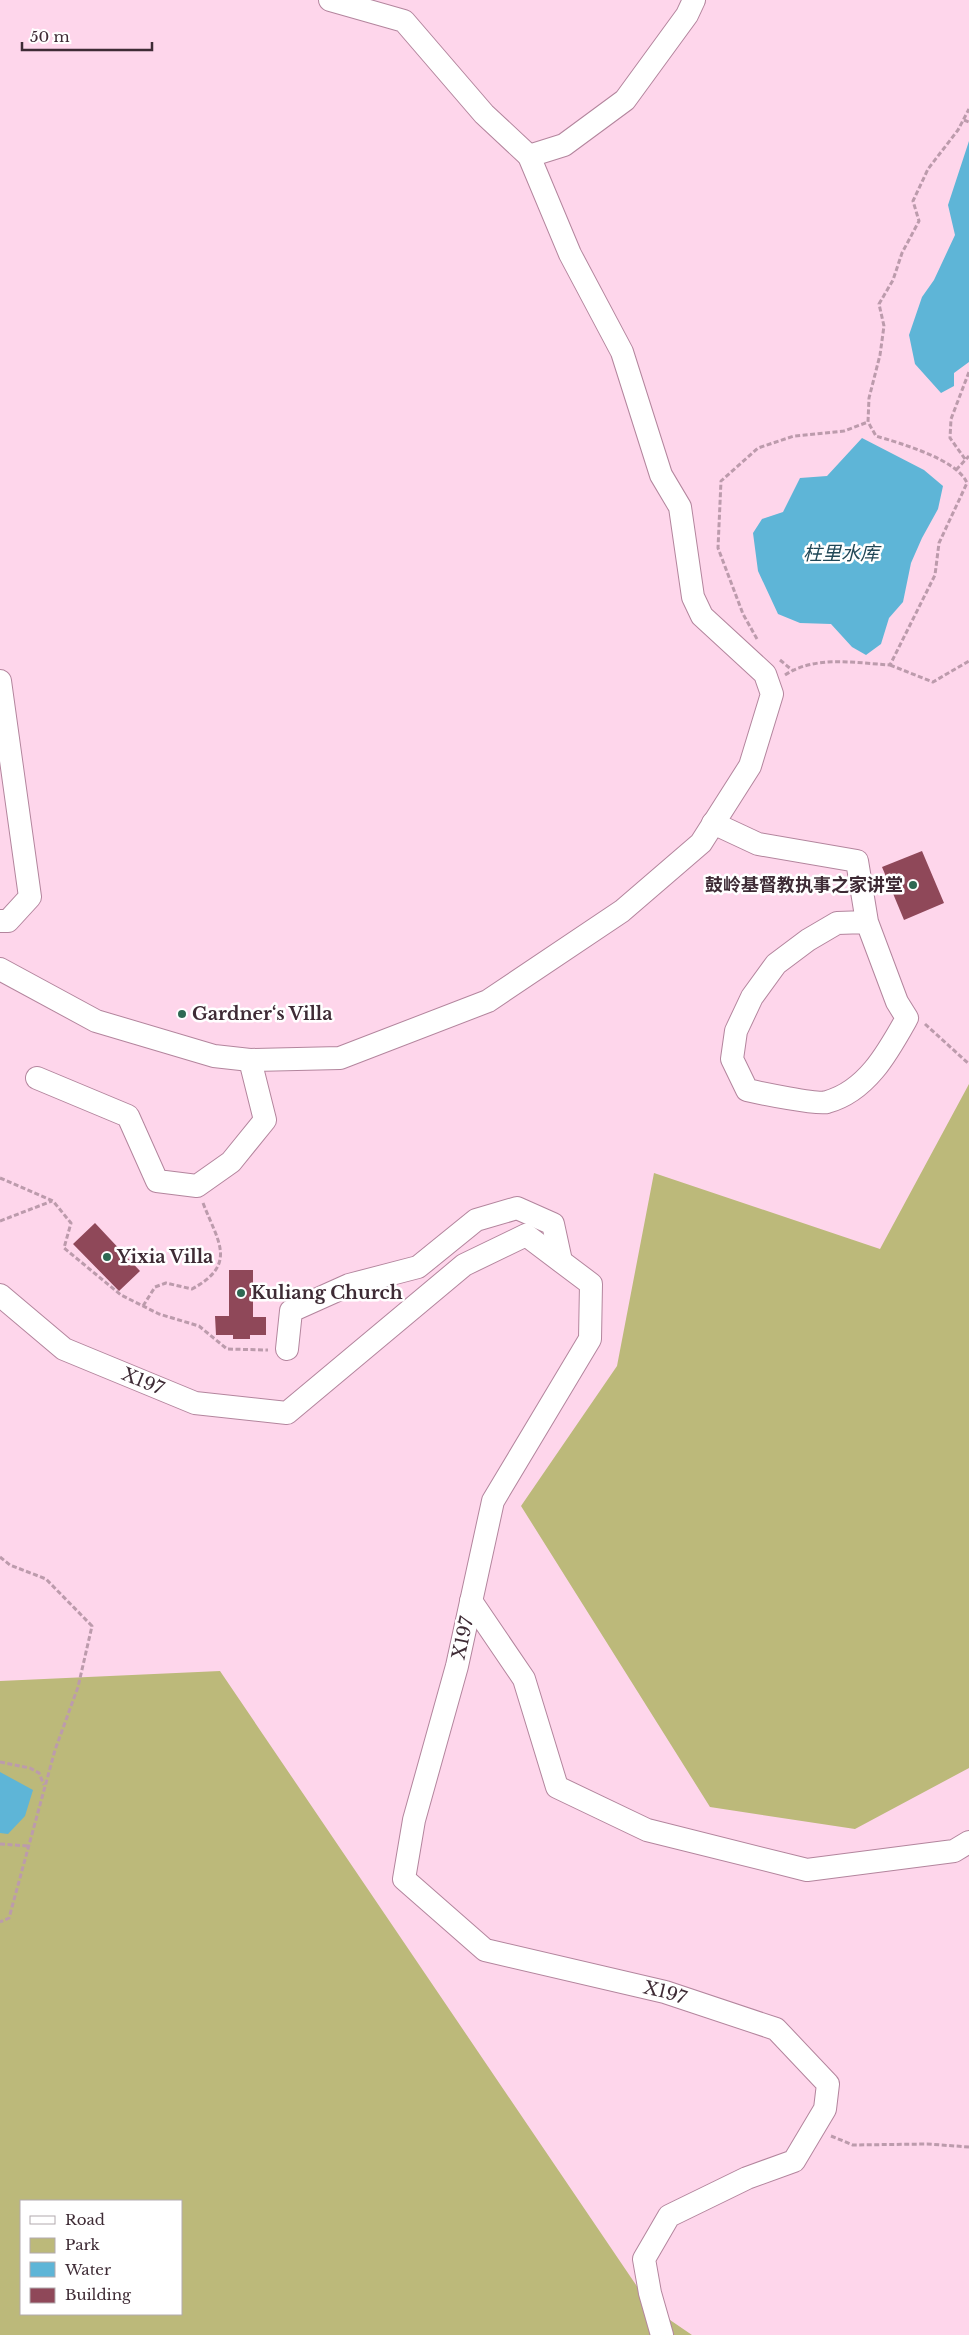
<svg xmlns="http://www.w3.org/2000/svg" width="969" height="2335" font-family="'Libre Baskerville','Noto Sans SC',serif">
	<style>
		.green { fill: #bcb97a; fill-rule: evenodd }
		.water { fill: #5eb5d7 }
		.building { fill: #8f4859 }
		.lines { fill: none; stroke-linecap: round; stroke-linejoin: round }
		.minor-casing { stroke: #b3859d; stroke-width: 24 }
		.path { stroke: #bc9bac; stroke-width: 3; stroke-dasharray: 5 2.5; stroke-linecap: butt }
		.minor { stroke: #fff; stroke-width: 22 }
		.poi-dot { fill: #2e6953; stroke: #fff; stroke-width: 2 }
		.labels { text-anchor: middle; stroke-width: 5; stroke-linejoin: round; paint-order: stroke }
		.poi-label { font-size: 18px; font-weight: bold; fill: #3e2b35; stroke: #fff; text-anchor: start }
		.street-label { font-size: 18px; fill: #3e2b35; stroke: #fff }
		.water-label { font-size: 19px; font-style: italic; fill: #214857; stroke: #fff }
	</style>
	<rect width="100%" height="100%" fill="#fed6eb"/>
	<!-- green -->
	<path class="green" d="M969 1084V1768L855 1829 710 1807 521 1506 617 1366 654 1173 880 1249Z
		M220 1671 651 2307 692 2335H0V1681ZM21 2201H181V2314H21Z"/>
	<!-- water -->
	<path class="water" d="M969 141V362L954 373V386L941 393 915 364 909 335 922 297 934 280 955 235 948 205Z
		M862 438 924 470 943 486 938 509 922 538 911 563 903 602 889 618 881 644 866 655 852 647 831 624 800 623 778 614 758 571 753 533 762 519 783 512 800 478 827 476Z
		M0 1772 33 1790 25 1816 8 1834 0 1833Z"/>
	<!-- building -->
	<path class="building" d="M922 851 944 903 904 920 882 867Z
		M95 1223 140 1271 119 1291 73 1244Z
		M229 1270H253V1317H266V1335H250V1339H233V1335H216L215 1316H229Z"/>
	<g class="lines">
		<!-- minor casing -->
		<g class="minor-casing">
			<g id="minor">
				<path d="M330 0 404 21 484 114 529 156"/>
				<path d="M0 681 30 897 8 921H0"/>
				<path d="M713 823 758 844 857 861 867 922 897 1002 907 1018C888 1052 867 1091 827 1102 818 1105 760 1093 747 1090L732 1059 736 1031 752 997 776 964 808 940 837 923 867 922"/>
				<path d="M0 969 96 1021 214 1056 250 1060 340 1058 488 1001 622 911 701 843 750 766 772 694 765 674 702 616 693 597 680 507 661 475 622 352 570 254 529 156 564 145 625 100 687 15 694 0"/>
				<path d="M37 1078 128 1116 157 1181 197 1186 231 1162 265 1120 250 1060"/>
				<path id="s1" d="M0 1295 64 1349 195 1403 287 1413 464 1265 526 1235 591 1284 590 1339 493 1501 457 1666 414 1820 404 1879 485 1950 665 1992 776 2029 828 2084 825 2109 794 2161 747 2178 669 2216 644 2259 650 2293 662 2335"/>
				<path d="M287 1349 291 1311 349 1285 418 1267 476 1220 517 1208 553 1224 561 1261"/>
				<path d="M471 1601 524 1679 557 1787 647 1830 807 1870 954 1851 969 1842"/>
			</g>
		</g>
		<!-- path -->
		<path class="path" d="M964 120 969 122
			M965 459 950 438 951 419 969 372
			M956 470 969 456
			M757 639 743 614 718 548 721 481 758 448 794 436 844 431 868 422
			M780 660 792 670
			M890 665 933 682 969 661
			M785 675C815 655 856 663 890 665L935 575 939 543 967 483C957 459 899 443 876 436L868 422 869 398 880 355 884 326 879 304 893 280 902 253 919 221 913 201 928 169 958 130 969 109
			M925 1024 969 1064
			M0 1178 53 1201 71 1223 64 1248 121 1295 159 1314 199 1326 227 1349 268 1350
			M0 1221 52 1201
			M143 1306 155 1287 166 1283 192 1289C238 1264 218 1242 203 1203
			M0 1557 10 1565 46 1579 92 1626 78 1687 55 1750 9 1918 0 1922
			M0 1762 30 1768 39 1773 44 1785
			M0 1844 28 1846
			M831 2136 853 2145 927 2144 969 2147"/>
		<!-- minor -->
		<use href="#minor" class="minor"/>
	</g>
	<!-- markers -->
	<g class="poi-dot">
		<circle cx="913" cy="885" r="5"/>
		<circle cx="182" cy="1014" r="5"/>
		<circle cx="107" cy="1257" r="5"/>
		<circle cx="241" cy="1293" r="5"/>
	</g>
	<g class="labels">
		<!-- poi labels -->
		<g class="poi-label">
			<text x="903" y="891" text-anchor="end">鼓岭基督教执事之家讲堂</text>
			<text x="192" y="1020">Gardner‘s Villa</text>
			<text x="117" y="1263">Yixia Villa</text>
			<text x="251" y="1299">Kuliang Church</text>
		</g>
		<!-- street labels -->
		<g class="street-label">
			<text dy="6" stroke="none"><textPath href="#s1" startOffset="169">X197</textPath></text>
			<text transform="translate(463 1638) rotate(-78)" y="6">X197</text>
			<text dy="6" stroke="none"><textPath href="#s1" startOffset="1624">X197</textPath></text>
		</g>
		<!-- water labels -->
		<g class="water-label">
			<text x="841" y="560">柱里水库</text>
		</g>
	</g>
	<!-- legend -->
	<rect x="20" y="2200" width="162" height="115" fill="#ffffff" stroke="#b2aaae"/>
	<rect x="30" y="2216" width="25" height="8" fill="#ffffff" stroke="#b2aaae"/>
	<text x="65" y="2225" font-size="15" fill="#3e2b35">Road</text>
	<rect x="30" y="2238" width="25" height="15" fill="#bcb97a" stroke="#b2aaae"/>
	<text x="65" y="2250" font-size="15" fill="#3e2b35">Park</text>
	<rect x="30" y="2262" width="25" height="15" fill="#5eb5d7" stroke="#b2aaae"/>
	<text x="65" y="2275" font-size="15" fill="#3e2b35">Water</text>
	<rect x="30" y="2288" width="25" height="15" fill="#8f4859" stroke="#b2aaae"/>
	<text x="65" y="2300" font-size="15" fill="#3e2b35">Building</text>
	<!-- scale -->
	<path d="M22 42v8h130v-8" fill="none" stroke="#3e2b35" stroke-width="2.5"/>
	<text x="30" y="42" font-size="15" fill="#3e2b35" stroke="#ffffff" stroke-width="4" paint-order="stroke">50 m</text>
</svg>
